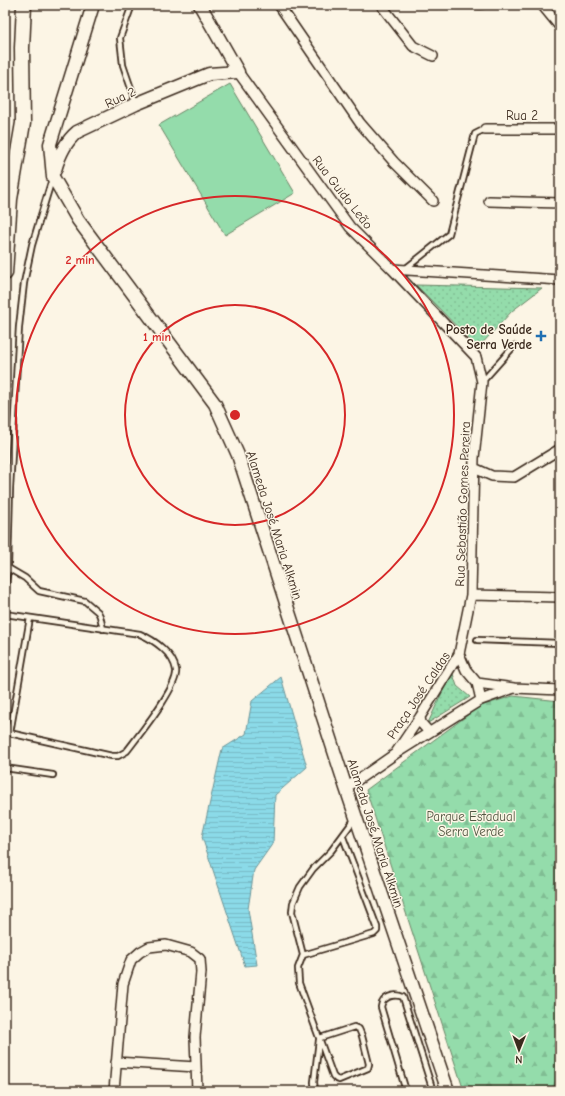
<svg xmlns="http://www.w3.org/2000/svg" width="565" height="1096" font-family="'Comic Neue',sans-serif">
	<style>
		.green { fill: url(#green-dots); stroke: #688364 }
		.forest { fill: url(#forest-firs); stroke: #688364 }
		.pitch { fill: #94dcab; stroke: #688364 }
		.water { fill: url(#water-rules); stroke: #6b9497 }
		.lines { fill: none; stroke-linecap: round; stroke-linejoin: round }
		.lane-casing { stroke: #3b2a1e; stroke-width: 8 }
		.street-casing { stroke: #3b2a1e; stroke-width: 12 }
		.secondary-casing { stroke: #3b2a1e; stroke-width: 15 }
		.primary-casing { stroke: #3b2a1e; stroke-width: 17 }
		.lane { stroke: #fcf5e5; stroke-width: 4.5 }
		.street { stroke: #fcf5e5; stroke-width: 9 }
		.secondary { stroke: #fcf5e5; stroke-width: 12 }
		.primary { stroke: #fcf5e5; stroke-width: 14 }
		.ring { fill: none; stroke: #d62828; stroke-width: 2 }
		.poi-dot { fill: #1f6fb2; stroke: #fcf5e5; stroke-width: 1.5 }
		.labels { text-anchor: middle; stroke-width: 3; stroke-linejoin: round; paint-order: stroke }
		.street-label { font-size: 13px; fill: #3b2a1e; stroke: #fcf5e5 }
		.poi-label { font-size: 13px; font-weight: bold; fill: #3b2a1e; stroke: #fcf5e5; text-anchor: end }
		.park-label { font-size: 13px; fill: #515641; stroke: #fcf5e5 }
		.centre { fill: #d62828; stroke: #fcf5e5; stroke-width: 2 }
		.ring-label { font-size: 12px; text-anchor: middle; font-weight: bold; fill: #d62828; stroke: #fcf5e5; stroke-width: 3; stroke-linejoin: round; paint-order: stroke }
	</style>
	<defs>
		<pattern id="green-dots" width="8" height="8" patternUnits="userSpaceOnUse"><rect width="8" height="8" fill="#94dcab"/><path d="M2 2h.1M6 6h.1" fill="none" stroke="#80bd93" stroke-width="1.8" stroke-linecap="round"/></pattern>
		<pattern id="forest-firs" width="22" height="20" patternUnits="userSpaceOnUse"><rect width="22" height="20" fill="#94dcab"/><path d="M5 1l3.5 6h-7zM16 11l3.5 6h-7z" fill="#80bd93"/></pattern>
		<pattern id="water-rules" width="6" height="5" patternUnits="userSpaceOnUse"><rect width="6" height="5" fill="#8bdae8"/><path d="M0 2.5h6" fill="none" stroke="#79bbc7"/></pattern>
	</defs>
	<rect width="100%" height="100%" fill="#fcf5e5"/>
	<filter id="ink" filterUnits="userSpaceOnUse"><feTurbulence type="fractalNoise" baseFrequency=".025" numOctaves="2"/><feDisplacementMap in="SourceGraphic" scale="8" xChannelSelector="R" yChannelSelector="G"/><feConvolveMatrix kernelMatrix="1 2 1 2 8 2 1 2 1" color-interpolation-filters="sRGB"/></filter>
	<g filter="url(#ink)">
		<!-- green -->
		<path class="green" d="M416 285 542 288 512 311 478 348Z
			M452 671 457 686 470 697 428 723Z"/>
		<!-- forest -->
		<path class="forest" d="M513 696 560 701V1091H464L366 790 480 706Z"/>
		<!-- pitch -->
		<path class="pitch" d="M230 84 295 193 225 235 159 125Z"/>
		<!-- water -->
		<path class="water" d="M281 677 307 767 275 795 273 843 254 870 248 909 257 965 245 966 202 837 222 749 246 734 252 701Z"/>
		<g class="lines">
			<!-- lane casing -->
			<g class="lane-casing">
				<path id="lane" d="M132 5 120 38 123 65 136 103
					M475 5 480 6 484 5
					M405 269 449 234 475 134 485 129
					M482 382 514 346
					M8 568 25 578 39 591 85 601 98 612 100 616 103 629
					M5 587 8 568 10 488 19 327 24 283 32 245 52 179
					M5 614 140 634C154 640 173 653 176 670 179 686 138 736 127 751L118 756H112L5 732
					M477 640 560 643
					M10 733 30 618
					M5 768 53 775
					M303 955 374 934 377 931V927L343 837
					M320 1038 354 1027 359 1029 362 1036 369 1064 368 1068 339 1080 336 1079 333 1076 299 983 298 968 303 955 292 912 293 903 300 887 313 869 331 851 354 820
					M315 1091 314 1082 319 1040
					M406 1091 381 1007C382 997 394 993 403 997L433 1091"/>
			</g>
			<!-- street casing -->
			<g class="street-casing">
				<path id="street" d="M279 5 360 123 394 162 433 201
					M381 5 413 46 433 56
					M542 5 560 27
					M238 72 350 227 392 269 560 280
					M485 129H560
					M489 201 560 203
					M392 269 476 357 482 382 474 458 471 595 459 654 420 717 395 754
					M474 468 492 476 514 477 560 449
					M471 595 560 597
					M459 654 466 670 477 683 481 700
					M477 683 514 688 560 690
					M420 717 421 723 429 732
					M346 788 395 754 481 700 514 688
					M116 1062 196 1067
					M114 1091 123 984 131 960 140 952 149 947 166 945 191 952 200 959 201 972 195 1037 197 1091"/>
			</g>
			<!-- secondary casing -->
			<g class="secondary-casing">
				<path id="secondary" d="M93 5 50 144 53 177 78 220 215 404 238 455 346 788 448 1091
					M55 170C59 156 65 142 77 132L136 104 209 74 238 72 200 5"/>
			</g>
			<!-- primary casing -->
			<g class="primary-casing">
				<path id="primary" d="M5 273 10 199 23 123 22 48 24 5"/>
			</g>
			<!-- lane -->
			<use href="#lane" class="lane"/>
			<!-- street -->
			<use href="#street" class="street"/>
			<!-- secondary -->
			<use href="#secondary" class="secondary"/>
			<!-- primary -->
			<use href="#primary" class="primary"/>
		</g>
	</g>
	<!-- distance rings -->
	<g class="ring">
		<circle cx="235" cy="415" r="110"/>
		<circle cx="235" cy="415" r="219"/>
	</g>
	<!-- markers -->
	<path class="poi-dot" d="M539 330h4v4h4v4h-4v4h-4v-4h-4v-4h4z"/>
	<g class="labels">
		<!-- street labels -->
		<g class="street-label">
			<text transform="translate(120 97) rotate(-25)" y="5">Rua 2</text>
			<text x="522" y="120">Rua 2</text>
			<text transform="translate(343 192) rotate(52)" y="5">Rua Guido Leão</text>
			<text transform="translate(462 504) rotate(-88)" y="5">Rua Sebastião Gomes Pereira</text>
			<text transform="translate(275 525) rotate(72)" y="5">Alameda José Maria Alkmin</text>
			<text transform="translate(418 695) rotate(-56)" y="5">Praça José Caldas</text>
			<text transform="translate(376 833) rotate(72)" y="5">Alameda José Maria Alkmin</text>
		</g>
		<!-- poi labels -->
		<g class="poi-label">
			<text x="532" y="334">Posto de Saúde<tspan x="532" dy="15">Serra Verde</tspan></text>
		</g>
		<!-- park labels -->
		<g class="park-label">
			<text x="471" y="821">Parque Estadual<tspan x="471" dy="15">Serra Verde</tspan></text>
		</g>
	</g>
	<circle cx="235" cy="415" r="6" class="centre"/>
	<g class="ring-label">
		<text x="80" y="264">2 min</text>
		<text x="157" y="341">1 min</text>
	</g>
	<!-- margin -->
	<rect width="565" height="1096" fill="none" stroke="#fcf5e5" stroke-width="20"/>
	<rect x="10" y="10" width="545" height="1076" fill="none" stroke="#3b2a1e" stroke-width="1.5" filter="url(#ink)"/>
	<!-- north arrow -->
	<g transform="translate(519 1050) rotate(181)" stroke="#fcf5e5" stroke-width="3" paint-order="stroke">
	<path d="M0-3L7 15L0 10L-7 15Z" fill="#3b2a1e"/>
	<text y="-6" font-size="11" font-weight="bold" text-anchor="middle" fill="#3b2a1e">N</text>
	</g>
</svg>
